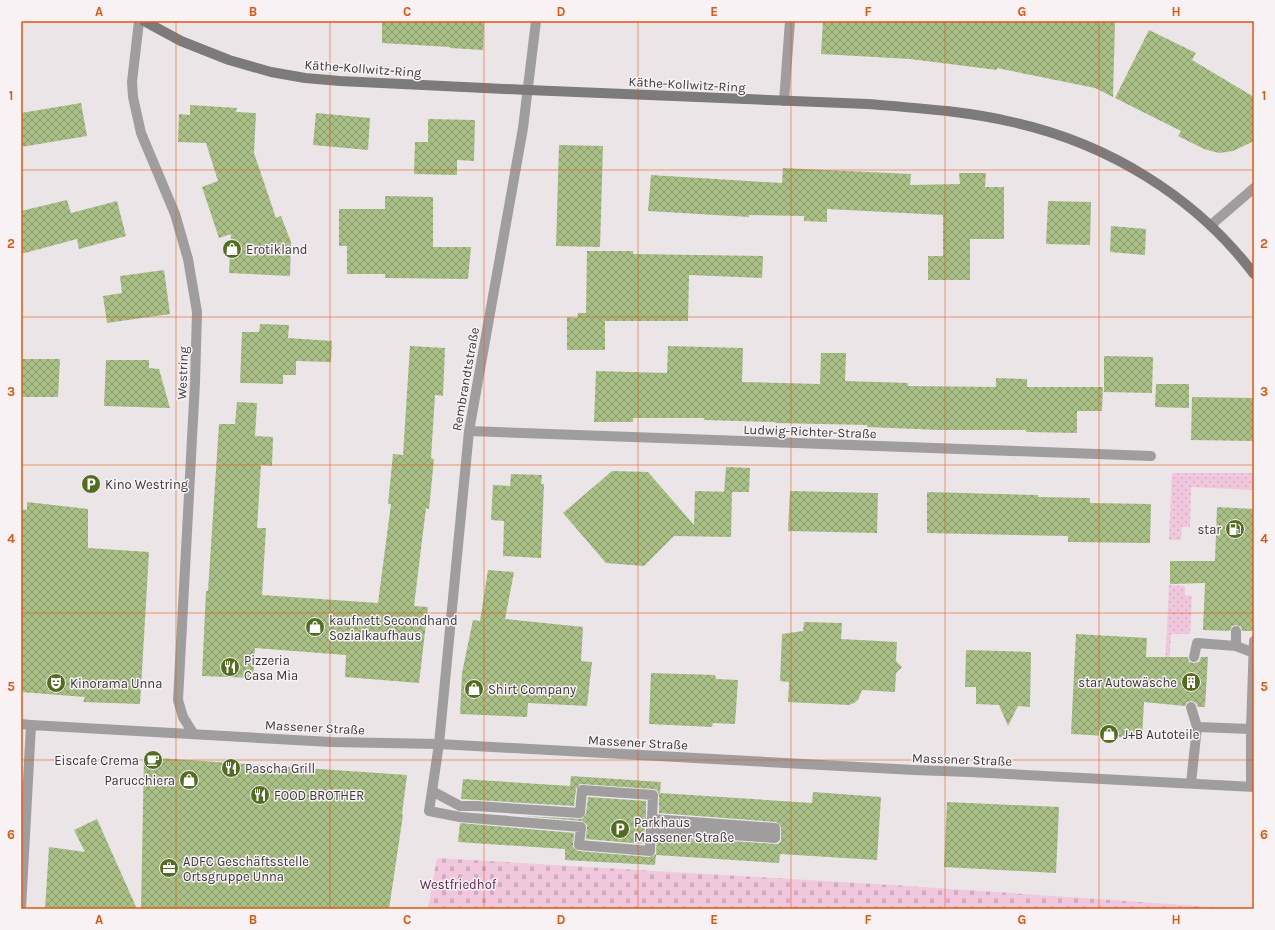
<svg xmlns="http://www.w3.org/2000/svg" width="1275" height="930" font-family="Karla,sans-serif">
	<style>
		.grass { fill: url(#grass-dots) }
		.cemetery { fill: url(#cemetery-stones) }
		.building { fill: url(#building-cross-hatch) }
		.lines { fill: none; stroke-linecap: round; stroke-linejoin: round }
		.service { stroke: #9f9d9e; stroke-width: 10 }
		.pedestrian { stroke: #9f9d9e; stroke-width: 10 }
		.minor { stroke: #9f9d9e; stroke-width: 10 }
		.secondary { stroke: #7d7a7b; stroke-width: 10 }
		.grid { fill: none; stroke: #df570e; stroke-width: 1; stroke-opacity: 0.55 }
		.labels { text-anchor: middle; stroke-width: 3; stroke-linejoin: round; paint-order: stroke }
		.street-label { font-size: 13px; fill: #3a3839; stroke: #f8f2f5 }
		.poi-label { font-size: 13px; fill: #3a3839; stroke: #f8f2f5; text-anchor: start }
		.park-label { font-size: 13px; fill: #67234f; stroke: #f8f2f5 }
		.neatline { fill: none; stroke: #df570e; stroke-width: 1.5 }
		.grid-label { font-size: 13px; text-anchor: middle; font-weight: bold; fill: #df570e }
	</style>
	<defs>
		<pattern id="grass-dots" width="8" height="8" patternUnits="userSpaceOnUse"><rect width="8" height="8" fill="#f1c7de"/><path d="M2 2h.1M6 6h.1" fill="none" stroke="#cfacbf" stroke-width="1.8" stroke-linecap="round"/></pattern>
		<pattern id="cemetery-stones" width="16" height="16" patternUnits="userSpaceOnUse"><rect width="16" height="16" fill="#f1c7de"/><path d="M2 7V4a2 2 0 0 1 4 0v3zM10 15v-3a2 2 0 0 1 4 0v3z" fill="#cfacbf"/></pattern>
		<pattern id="building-cross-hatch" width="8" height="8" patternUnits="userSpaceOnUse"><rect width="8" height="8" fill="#a8bf86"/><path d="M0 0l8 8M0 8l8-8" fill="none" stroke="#8a9c6f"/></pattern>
	</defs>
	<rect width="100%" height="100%" fill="#ebe5e8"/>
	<!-- grass -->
	<path class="grass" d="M1172 473H1254V490L1191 487 1190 527H1182L1181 540H1169Z
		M1169 585 1185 586V595L1192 596 1190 634H1171L1169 668H1165Z"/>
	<!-- cemetery -->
	<path class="cemetery" d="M437 858 907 886 1242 909H428Z"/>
	<!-- building -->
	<path class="building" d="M382 21H484L483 50 450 48V47L382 43Z
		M823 21H1115L1113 97 1095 88 997 68V70L910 59 821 54Z
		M1149 30 1196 53 1192 60 1254 97V141L1233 151 1219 153 1204 149 1178 136 1181 131 1115 98Z
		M81 103 87 136 21 147V113Z
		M190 105 237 108 236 112 256 113 254 153 276 218 281 216 291 242 290 276 229 273 231 234 219 238 202 187 218 181 206 143 178 142 179 114 190 115Z
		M316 113 370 118 368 150 313 145Z
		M428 119 475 120 474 161 457 160V175L414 174 415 142H428Z
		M559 145 603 146 600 247 556 246Z
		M783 168 911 174 910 185 960 184 959 173H986L985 187H1004V239H970V280H928V256H943V215L827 209V222L804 221V216L749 215V217L648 211 651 175 782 183Z
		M385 196 433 197V247H471L468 279 385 278V274H347V246H339V209H385Z
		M67 200 71 213 117 201 126 236 79 249 77 239 21 254V211Z
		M1048 201 1091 202 1090 245 1046 244Z
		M1111 226 1146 229 1145 255 1110 252Z
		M587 251H633V254L763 256 762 278 689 275 688 321H605V350H567V317L577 318 578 313H586Z
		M164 270 170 314 107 323 103 296 122 293 120 276Z
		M260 324 289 325 288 338 332 341 331 362 296 361V375H283V384L240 383 242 332H259Z
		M410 346 445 348 443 396 435 395 431 458 434 459 429 509 426 508 414 606 428 607 419 683 345 677 346 655 255 648 253 678 202 676 206 591H208L219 424H235L237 402 257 403 255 436 273 437 272 466 261 465 257 528H266L262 595 378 603 391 504H388L393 454 403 455Z
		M668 346 743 348 742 382 820 384 821 353H846L845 381 908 383V386L996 387V378L1027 379V387H1103L1102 411H1077V433L1026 432V430H939L867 427V425L775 423V422L704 420V418H633V422H594L596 371 667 373Z
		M1104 356 1153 357 1152 393 1104 392Z
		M21 359H60L58 397H21Z
		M106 360H149V368L159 369 170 408 104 406Z
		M1156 384H1189V408L1155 407Z
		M1192 397 1254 398V441L1191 440Z
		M726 467 750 468 749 492H724Z
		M612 471 648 472 694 525 695 491 732 492 731 537 674 536 644 566 606 563 563 513Z
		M511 474 542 475 541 484H544L541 558 503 556 504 521 491 520 493 485 510 486Z
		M790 491 878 493 877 533 788 531Z
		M927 492 1038 495V497L1090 498V503L1151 504 1150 543 1068 542V536L927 533Z
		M27 502 88 509V548L149 552 140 704 83 702 85 697 21 692V509L27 510Z
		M1217 507 1254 509V631H1242L1241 627 1236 625 1232 626 1230 631 1203 630 1205 583 1170 584V561H1215Z
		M488 570 514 572 505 619 583 627 581 661 592 662 587 706 528 703 527 717 460 714 462 673 473 620 480 621Z
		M804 622 842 623 841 639 897 642 896 661 902 667 896 673 895 692 862 690 858 700 854 703 849 705 788 702 789 682 780 681 782 634 803 631Z
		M1076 634 1147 638 1146 657H1188L1189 662 1193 663 1199 662 1201 657H1208L1205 707H1198L1196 703 1192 701 1187 702 1185 706 1144 702 1142 738 1071 734Z
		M966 650 1031 652 1030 707 1018 706 1008 726 999 705 976 704V687H965Z
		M651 673 715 675 716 679 738 680 735 724 713 723 712 727 649 724Z
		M144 757 407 775 402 814 403 815 389 909H141Z
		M571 776 661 782 660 793 812 803 813 792 881 797 877 860 780 854 779 863 656 855 655 865 565 860V849L458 842 460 823 574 833 573 847 578 851 649 857 656 854 657 836 775 844H778L781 841V828L780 825 776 822 659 813V795L657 790 653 789 580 784 576 789 574 806 461 799 463 779 570 786Z
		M588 797 646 801V819L648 824 645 828 644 844 586 839 587 825 582 821 523 816 582 819 586 814Z
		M947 802 1059 807 1056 873 944 867Z
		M97 819 137 909H45L49 847 85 852 74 830Z"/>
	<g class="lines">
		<!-- service -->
		<path class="service" d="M784 101 790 21
			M1236 631V646L1254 653
			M1194 657 1197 643 1236 646
			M1191 707 1197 727
			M1191 783 1197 727 1251 729
			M1251 786V729L1254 641
			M432 791 460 806H476L580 813 582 790 653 795 652 819 775 828V838L651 829 650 851 579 845 581 827 460 817 429 811 439 744"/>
		<!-- pedestrian -->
		<path class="pedestrian" d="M21 724 31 725"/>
		<!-- minor -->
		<path class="minor" d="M139 21 132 82 133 97 141 133 175 214 188 259 197 312 195 382 178 700 183 717 193 733
			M1211 225 1254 188
			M469 431 1151 456
			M439 744 469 431 523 128 536 21
			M21 909 31 725 331 742 439 744 914 770 969 772 1254 787"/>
		<!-- secondary -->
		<path class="secondary" d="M144 21 181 41 229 60 271 72 305 78 340 81 528 90 868 104C916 108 965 111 1012 122 1107 143 1195 196 1254 274"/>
	</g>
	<!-- grid -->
	<path class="grid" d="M176 21V909M330 21V909M484 21V909M638 21V909M791 21V909M945 21V909M1099 21V909M21 170H1254M21 317H1254M21 465H1254M21 613H1254M21 760H1254"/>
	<!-- icons -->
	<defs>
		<g id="shop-disc" transform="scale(1)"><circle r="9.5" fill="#536d20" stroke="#f8f2f5"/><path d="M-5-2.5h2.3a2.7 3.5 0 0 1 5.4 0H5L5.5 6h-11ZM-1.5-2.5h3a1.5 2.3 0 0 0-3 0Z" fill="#fff"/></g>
		<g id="parking-disc" transform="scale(1)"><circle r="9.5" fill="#536d20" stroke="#f8f2f5"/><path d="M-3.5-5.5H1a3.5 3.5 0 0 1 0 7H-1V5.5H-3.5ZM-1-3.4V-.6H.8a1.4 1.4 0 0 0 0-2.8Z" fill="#fff"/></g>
		<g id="fuel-disc" transform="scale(1)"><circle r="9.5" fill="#536d20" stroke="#f8f2f5"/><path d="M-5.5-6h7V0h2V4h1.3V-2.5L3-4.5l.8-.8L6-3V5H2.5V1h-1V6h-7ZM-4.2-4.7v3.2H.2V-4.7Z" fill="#fff"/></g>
		<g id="restaurant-disc" transform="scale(1)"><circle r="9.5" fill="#536d20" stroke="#f8f2f5"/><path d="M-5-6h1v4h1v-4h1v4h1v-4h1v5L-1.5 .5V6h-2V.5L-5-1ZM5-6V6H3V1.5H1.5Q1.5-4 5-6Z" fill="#fff"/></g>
		<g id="building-disc" transform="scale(1)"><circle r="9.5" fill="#536d20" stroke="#f8f2f5"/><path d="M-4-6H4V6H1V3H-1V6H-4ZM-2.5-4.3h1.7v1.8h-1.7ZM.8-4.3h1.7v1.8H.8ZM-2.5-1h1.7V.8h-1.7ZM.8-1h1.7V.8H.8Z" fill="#fff"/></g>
		<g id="theatre-disc" transform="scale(1)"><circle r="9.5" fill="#536d20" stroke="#f8f2f5"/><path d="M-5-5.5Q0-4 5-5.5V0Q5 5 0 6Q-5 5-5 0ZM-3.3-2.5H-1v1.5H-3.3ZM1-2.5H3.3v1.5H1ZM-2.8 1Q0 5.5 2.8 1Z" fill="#fff"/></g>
		<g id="cafe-disc" transform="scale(1)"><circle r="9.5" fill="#536d20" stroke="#f8f2f5"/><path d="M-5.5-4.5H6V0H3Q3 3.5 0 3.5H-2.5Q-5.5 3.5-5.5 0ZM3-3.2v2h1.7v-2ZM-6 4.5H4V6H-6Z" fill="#fff"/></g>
		<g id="office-disc" transform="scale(1)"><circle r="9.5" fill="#536d20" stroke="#f8f2f5"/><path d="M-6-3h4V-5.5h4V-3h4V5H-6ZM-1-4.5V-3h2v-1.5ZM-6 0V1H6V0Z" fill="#fff"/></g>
	</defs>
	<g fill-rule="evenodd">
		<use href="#shop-disc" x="232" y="249"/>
		<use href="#parking-disc" x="91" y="484"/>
		<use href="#fuel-disc" x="1235" y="529"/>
		<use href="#shop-disc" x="315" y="627"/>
		<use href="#restaurant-disc" x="230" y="667"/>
		<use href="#building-disc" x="1191" y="682"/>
		<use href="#theatre-disc" x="56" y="683"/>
		<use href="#shop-disc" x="474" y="689"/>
		<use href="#shop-disc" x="1109" y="734"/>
		<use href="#cafe-disc" x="153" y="760"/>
		<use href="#restaurant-disc" x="231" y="768"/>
		<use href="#shop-disc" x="189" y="780"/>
		<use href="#restaurant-disc" x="260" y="795"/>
		<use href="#parking-disc" x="620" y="829"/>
		<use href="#office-disc" x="169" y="868"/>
	</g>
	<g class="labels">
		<!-- street labels -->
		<g class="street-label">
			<text transform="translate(363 68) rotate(4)" y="5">Käthe-Kollwitz-Ring</text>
			<text transform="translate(687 84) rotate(3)" y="5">Käthe-Kollwitz-Ring</text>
			<text transform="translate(182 373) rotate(-88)" y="5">Westring</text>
			<text transform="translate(465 379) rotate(-80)" y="5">Rembrandtstraße</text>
			<text transform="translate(810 431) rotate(2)" y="5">Ludwig-Richter-Straße</text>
			<text transform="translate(315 727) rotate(3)" y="5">Massener Straße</text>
			<text transform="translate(638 742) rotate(3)" y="5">Massener Straße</text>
			<text transform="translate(962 759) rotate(2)" y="5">Massener Straße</text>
		</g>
		<!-- poi labels -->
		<g class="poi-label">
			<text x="246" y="254">Erotikland</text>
			<text x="105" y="489">Kino Westring</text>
			<text x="1221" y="534" text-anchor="end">star</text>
			<text x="329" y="625">kaufnett Secondhand<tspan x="329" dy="15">Sozialkaufhaus</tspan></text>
			<text x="244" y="665">Pizzeria<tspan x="244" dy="15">Casa Mia</tspan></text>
			<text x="1177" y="687" text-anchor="end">star Autowäsche</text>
			<text x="70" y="688">Kinorama Unna</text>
			<text x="488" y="694">Shirt Company</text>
			<text x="1123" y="739">J+B Autoteile</text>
			<text x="139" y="765" text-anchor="end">Eiscafe Crema</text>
			<text x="245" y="773">Pascha Grill</text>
			<text x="175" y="785" text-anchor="end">Parucchiera</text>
			<text x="274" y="800">FOOD BROTHER</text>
			<text x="634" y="827">Parkhaus<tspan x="634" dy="15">Massener Straße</tspan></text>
			<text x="183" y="866">ADFC Geschäftsstelle<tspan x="183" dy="15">Ortsgruppe Unna</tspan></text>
		</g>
		<!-- park labels -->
		<g class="park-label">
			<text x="458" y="889">Westfriedhof</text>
		</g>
	</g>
	<!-- border -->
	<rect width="1275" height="930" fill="none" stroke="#f8f2f5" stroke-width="44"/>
	<rect x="22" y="22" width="1231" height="886" class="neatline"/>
	<g class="grid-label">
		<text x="99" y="16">A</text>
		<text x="253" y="16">B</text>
		<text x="407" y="16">C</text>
		<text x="561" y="16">D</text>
		<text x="714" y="16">E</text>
		<text x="868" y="16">F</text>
		<text x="1022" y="16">G</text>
		<text x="1176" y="16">H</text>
		<text x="11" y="100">1</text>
		<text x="1264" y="100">1</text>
		<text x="11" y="248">2</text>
		<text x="1264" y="248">2</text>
		<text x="11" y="396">3</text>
		<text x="1264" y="396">3</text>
		<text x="11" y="543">4</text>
		<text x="1264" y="543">4</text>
		<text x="11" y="691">5</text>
		<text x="1264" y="691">5</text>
		<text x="11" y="839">6</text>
		<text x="1264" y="839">6</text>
		<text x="99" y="924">A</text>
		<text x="253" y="924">B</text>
		<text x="407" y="924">C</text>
		<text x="561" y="924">D</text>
		<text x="714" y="924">E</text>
		<text x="868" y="924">F</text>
		<text x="1022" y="924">G</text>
		<text x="1176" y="924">H</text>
	</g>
</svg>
